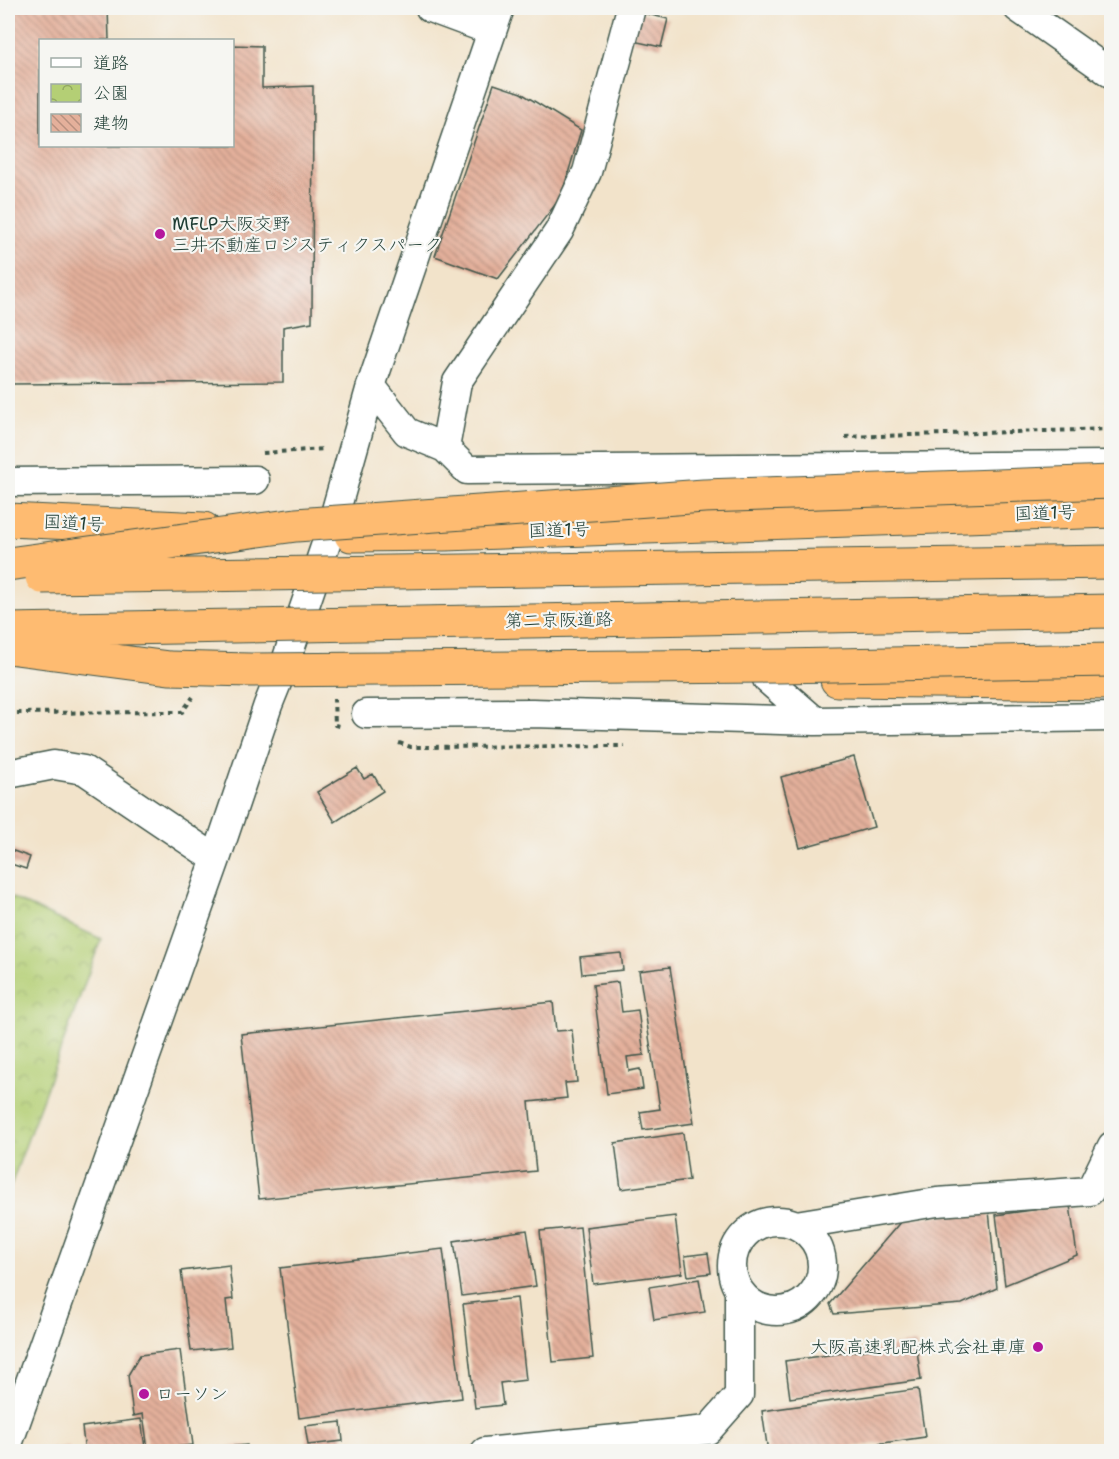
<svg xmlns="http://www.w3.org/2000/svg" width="1119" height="1459" font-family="'Shantell Sans','Klee One',sans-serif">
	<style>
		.park { fill: url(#park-crowns); stroke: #6a8654; stroke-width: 1.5 }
		.building { fill: url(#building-back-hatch) }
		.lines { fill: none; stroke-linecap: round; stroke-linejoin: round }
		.minor-casing { stroke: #3f564a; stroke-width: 31 }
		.highway-casing { stroke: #3f564a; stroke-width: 35 }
		.path { stroke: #3f564a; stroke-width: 4; stroke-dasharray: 4.5 4.5; stroke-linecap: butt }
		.minor { stroke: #fff; stroke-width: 28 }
		.highway { stroke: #febb71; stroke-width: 33 }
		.highway-bridge-casing { stroke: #3f564a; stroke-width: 35; stroke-linecap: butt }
		.highway-bridge { stroke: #febb71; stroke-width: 33 }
		.poi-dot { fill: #b5179e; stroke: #f6f6f2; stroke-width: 2 }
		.labels { text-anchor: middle; stroke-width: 4.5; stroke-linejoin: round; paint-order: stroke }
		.poi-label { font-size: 18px; fill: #1f3d34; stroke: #f6f6f2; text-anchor: start }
		.street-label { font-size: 18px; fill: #1f3d34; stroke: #f6f6f2 }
	</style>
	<defs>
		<pattern id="park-crowns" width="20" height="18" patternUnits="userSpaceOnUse" patternTransform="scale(1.5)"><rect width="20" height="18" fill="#b4cf75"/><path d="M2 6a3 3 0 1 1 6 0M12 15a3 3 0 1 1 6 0" fill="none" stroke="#92a961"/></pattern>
		<pattern id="building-back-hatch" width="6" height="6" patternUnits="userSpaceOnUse" patternTransform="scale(1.5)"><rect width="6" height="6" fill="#e4b09b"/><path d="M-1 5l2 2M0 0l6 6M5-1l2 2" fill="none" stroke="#b8907f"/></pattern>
	</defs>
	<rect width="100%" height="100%" fill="#f6f6f2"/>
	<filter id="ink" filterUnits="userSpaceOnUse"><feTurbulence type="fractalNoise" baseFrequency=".0167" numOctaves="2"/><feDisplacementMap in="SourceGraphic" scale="12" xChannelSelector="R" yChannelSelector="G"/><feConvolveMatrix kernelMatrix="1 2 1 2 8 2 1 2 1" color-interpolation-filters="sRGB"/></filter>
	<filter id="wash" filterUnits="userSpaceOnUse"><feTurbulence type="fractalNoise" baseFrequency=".008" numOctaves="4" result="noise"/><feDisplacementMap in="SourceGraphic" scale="24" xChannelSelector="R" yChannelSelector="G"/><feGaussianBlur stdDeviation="1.35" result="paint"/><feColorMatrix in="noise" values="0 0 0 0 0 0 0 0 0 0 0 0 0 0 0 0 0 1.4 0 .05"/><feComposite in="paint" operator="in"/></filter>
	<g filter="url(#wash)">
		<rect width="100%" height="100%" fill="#f2e3ca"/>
		<!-- park -->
		<path class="park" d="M8 896 101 939 8 1193Z"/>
		<g id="blocks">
			<!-- building -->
			<path class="building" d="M8 8H108L109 40H40V146H232V45L262 46V88L313 86 312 322 283 327V382L8 384Z
				M639 12 668 19 661 47 633 41Z
				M494 84 521 93 581 130 561 197 498 279 435 256Z
				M854 757 874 827 800 848 781 777Z
				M357 768 364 779 373 774 383 791 335 822 317 792Z
				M8 849 30 857 26 869 8 863Z
				M621 953 623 970 582 974 580 957Z
				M670 967 694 1123 643 1130 640 1112 660 1109 639 971Z
				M618 982 622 1012 638 1010 644 1055 627 1057 629 1071 640 1069 643 1089 607 1094 593 985Z
				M553 1002 556 1031 572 1030 577 1082 565 1083 567 1098 529 1102 536 1171 259 1199 241 1034Z
				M683 1133 689 1180 621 1189 615 1143Z
				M1070 1205 1077 1255 1005 1285 996 1215Z
				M989 1211 997 1288 962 1304 834 1314 830 1304 903 1219Z
				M675 1216 682 1273 593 1284 586 1227Z
				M580 1227 593 1358 553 1362 540 1231Z
				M527 1230 536 1286 462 1296 454 1241Z
				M443 1249 462 1398 299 1418 280 1268Z
				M708 1253 711 1273 688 1276 685 1256Z
				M229 1265 233 1299 226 1300 231 1347 191 1351 181 1271Z
				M699 1279 705 1312 654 1320 649 1287Z
				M517 1298 526 1380 500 1383 503 1405 475 1408 463 1304Z
				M916 1343 921 1380 790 1398 785 1361Z
				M180 1350 193 1445 148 1450 143 1414 133 1416 128 1375 140 1355Z
				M918 1389 925 1437 820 1452H768L762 1411Z
				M141 1419 145 1448 85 1452 82 1427Z
				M341 1422 343 1441 308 1445 305 1426Z
				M247 1445 248 1452H196V1450Z
				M69 1447V1452H46V1449Z"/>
		</g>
	</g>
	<g filter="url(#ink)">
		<use href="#blocks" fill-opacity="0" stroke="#3f564a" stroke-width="1.5"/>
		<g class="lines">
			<!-- minor casing -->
			<g class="minor-casing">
				<path id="minor" d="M430 8 492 31
					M631 8 587 172 559 231 457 382 445 448 467 470 1112 465
					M1018 8 1112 74
					M371 386 407 432 445 448
					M8 482 255 480
					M767 679 815 721
					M366 714 532 713 815 721 1112 717
					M8 774 54 765 84 770 216 859
					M732 1266a45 45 0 1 1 90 0a45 45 0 1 1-90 0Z
					M796 1225 937 1202 1090 1191 1112 1146
					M8 1444 216 859 268 705 287 658 329 535 371 386 500 8
					M485 1452 708 1430 739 1395V1291"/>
			</g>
			<!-- highway casing -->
			<g class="highway-casing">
				<path id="highway" d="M8 520 204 529
					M351 535 446 534 1112 511
					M837 680 1112 683"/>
			</g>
			<!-- path -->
			<path class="path" d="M845 437 1112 429
				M263 453 324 449
				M334 698 335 725 343 727
				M8 713 182 712 193 697
				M399 743 411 747 625 746"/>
			<!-- minor -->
			<use href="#minor" class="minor"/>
			<!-- highway -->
			<use href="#highway" class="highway"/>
			<!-- highway-bridge casing -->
			<g class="highway-bridge-casing">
				<path id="highway-bridge" d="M8 564 296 525 704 496 1112 482
					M42 577 1112 562
					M8 630 1112 611
					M8 647 169 668 250 670 780 666 1112 660"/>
			</g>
			<!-- highway-bridge -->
			<use href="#highway-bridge" class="highway-bridge"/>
		</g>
	</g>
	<!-- markers -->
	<g class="poi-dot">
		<circle cx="160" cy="234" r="6"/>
		<circle cx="1038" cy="1347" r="6"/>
		<circle cx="144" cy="1394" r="6"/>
	</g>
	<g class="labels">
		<!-- poi labels -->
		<g class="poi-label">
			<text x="172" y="230">MFLP大阪交野<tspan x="172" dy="21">三井不動産ロジスティクスパーク</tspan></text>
			<text x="1026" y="1353" text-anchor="end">大阪高速乳配株式会社車庫</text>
			<text x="156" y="1400">ローソン</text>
		</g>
		<!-- street labels -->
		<g class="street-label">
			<text transform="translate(1045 513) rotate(-2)" y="6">国道1号</text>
			<text transform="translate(74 523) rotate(3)" y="6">国道1号</text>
			<text transform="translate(559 530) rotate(-2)" y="6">国道1号</text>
			<text transform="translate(559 620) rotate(-1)" y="6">第二京阪道路</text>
		</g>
	</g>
	<!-- margin -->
	<rect width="1119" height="1459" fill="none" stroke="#f6f6f2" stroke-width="30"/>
	<!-- legend -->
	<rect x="39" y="39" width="195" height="108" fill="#f6f6f2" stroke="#a0aca6" stroke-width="1.5"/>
	<rect x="51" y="58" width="30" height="9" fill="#ffffff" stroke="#a0aca6" stroke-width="1.5"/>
	<text x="93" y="69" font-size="18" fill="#1f3d34">道路</text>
	<rect x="51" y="84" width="30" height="18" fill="url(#park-crowns)" stroke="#a0aca6" stroke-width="1.5"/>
	<text x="93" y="99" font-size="18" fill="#1f3d34">公園</text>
	<rect x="51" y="114" width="30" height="18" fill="url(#building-back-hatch)" stroke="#a0aca6" stroke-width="1.5"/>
	<text x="93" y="129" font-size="18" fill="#1f3d34">建物</text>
</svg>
